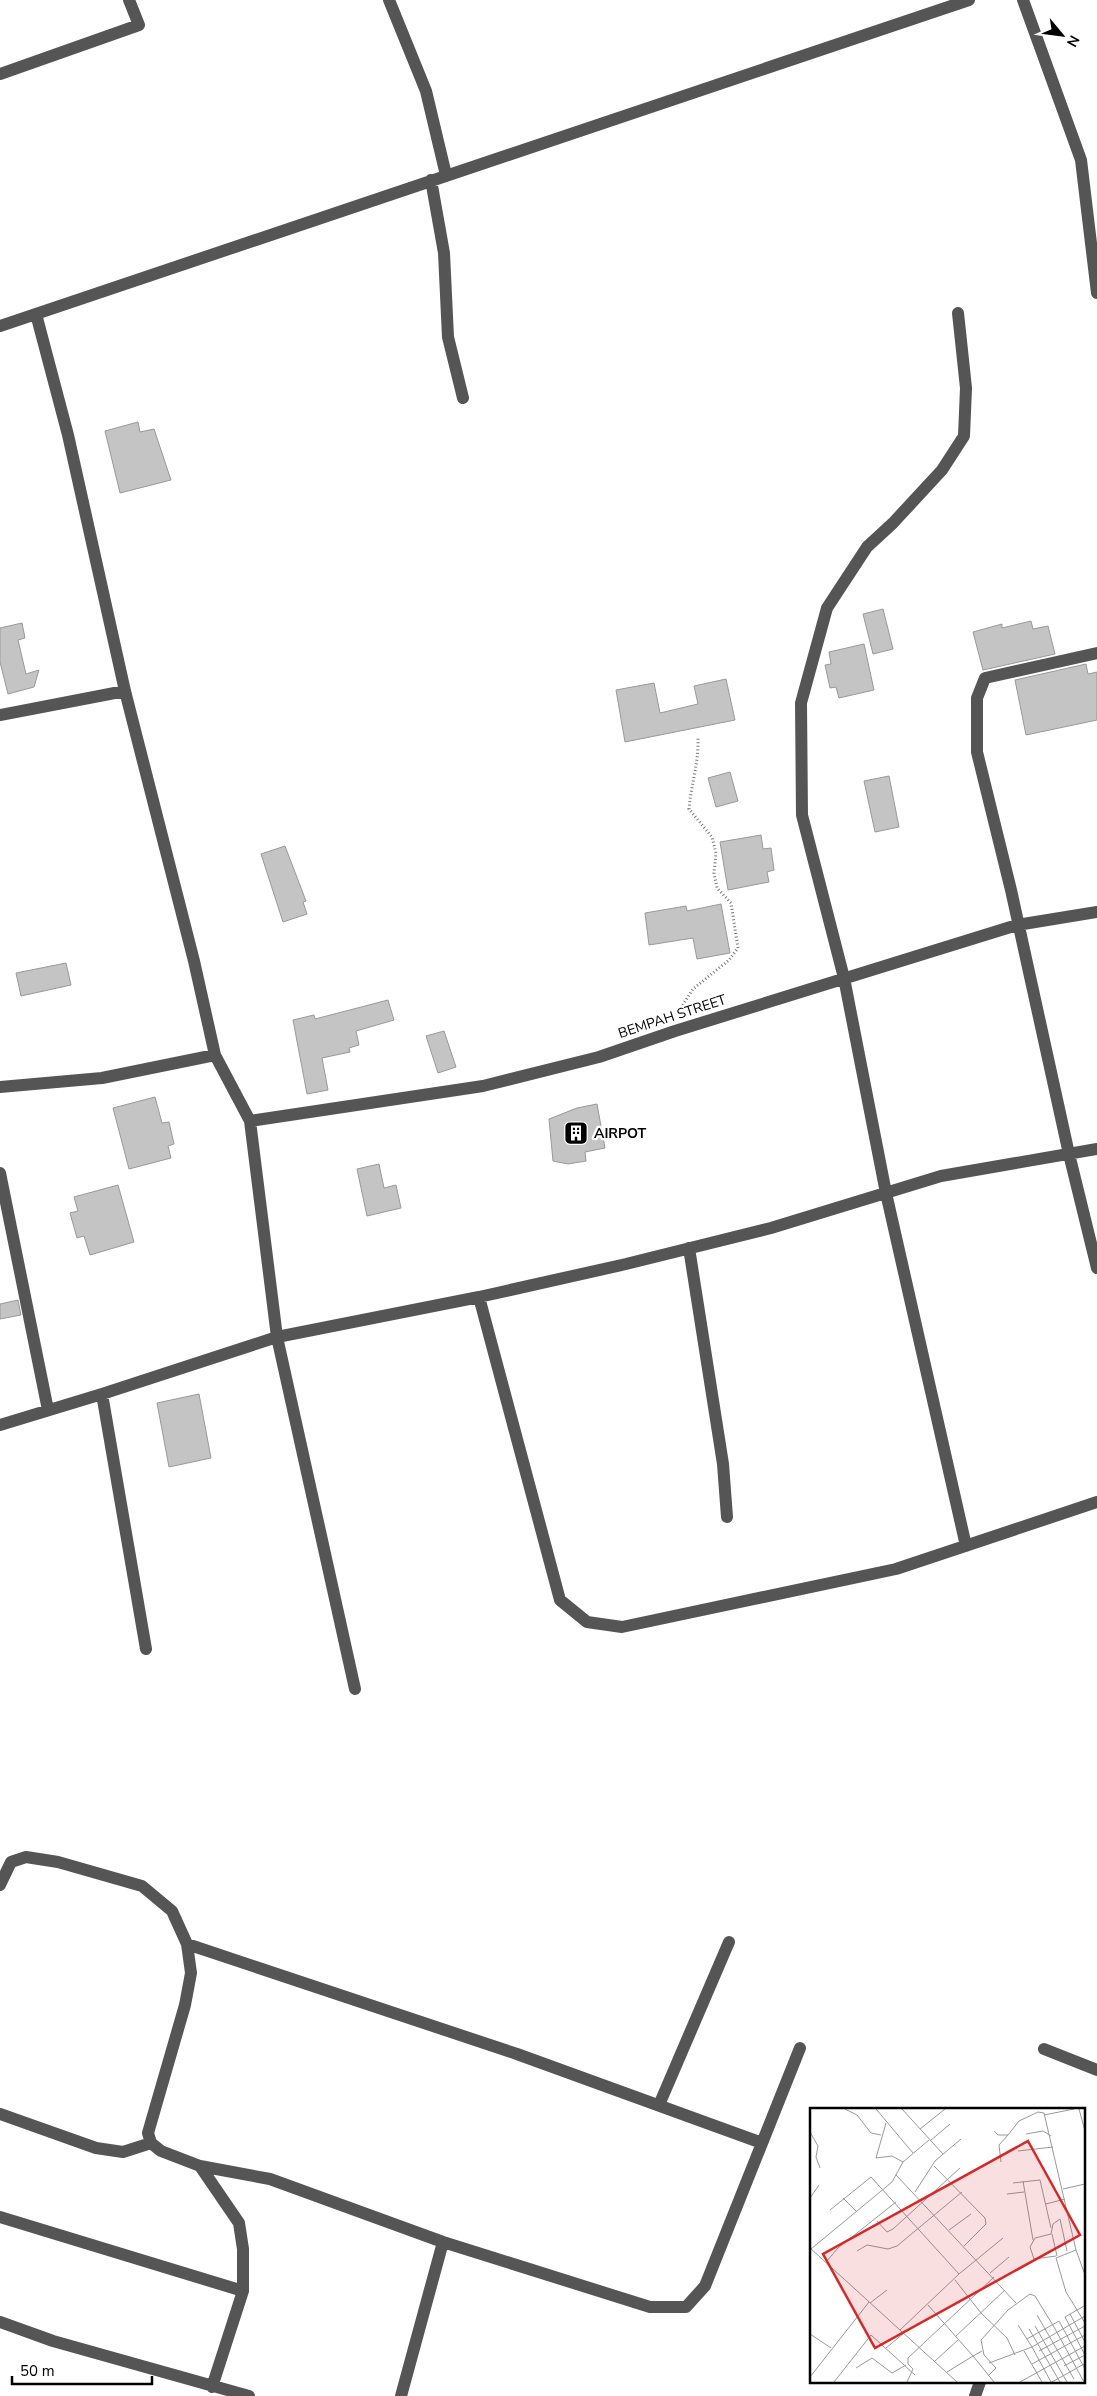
<svg xmlns="http://www.w3.org/2000/svg" width="1097" height="2396" font-family="'Nunito Sans',sans-serif">
	<style>
		.building { fill: #c4c4c4; stroke: #999 }
		.lines { fill: none; stroke-linecap: round; stroke-linejoin: round }
		.path { stroke: #777; stroke-width: 3; stroke-dasharray: 1 2.5; stroke-linecap: butt }
		.minor { stroke: #555; stroke-width: 12 }
		.labels { text-anchor: middle; stroke-width: 4.5; stroke-linejoin: round; paint-order: stroke }
		.street-label { font-size: 14px; fill: #000; stroke: #fff }
		.poi-label { font-size: 14px; font-weight: bold; fill: #000; stroke: #fff; text-anchor: start }
		.inset-road { fill: none; stroke: #999; stroke-width: 1 }
		.view { fill: #d62828; fill-opacity: 0.15; stroke: #d62828; stroke-width: 2.5 }
		.inset-edge { fill: none; stroke: #000; stroke-width: 2.5 }
	</style>
	<rect width="100%" height="100%" fill="#fff"/>
	<!-- building -->
	<path class="building" d="M138 422 140 432 154 429 171 480 120 493 105 431Z
		M883 609 893 649 873 654 863 614Z
		M1031 621 1033 629 1048 626 1055 654 983 670 973 632 1002 624V628Z
		M22 623 25 638 18 640 26 674 39 670 34 687 8 694 0 662V628Z
		M864 644 874 690 839 698 836 687 830 688 825 665 831 664 829 652Z
		M1086 664 1088 674 1097 672V720L1026 735 1015 680Z
		M726 679 735 720 625 742 616 690 654 683 660 713 698 704 694 686Z
		M730 772 738 801 716 807 708 778Z
		M889 776 899 827 875 832 864 781Z
		M761 835 763 849 771 848 774 870 767 872 769 882 728 890 720 842Z
		M285 846 306 901 303 902 307 914 283 922 261 854Z
		M721 904 730 953 697 959 693 938 649 945 645 913 686 906 687 911Z
		M66 963 71 985 21 996 16 973Z
		M388 1000 394 1020 356 1031 359 1045 349 1048 350 1052 322 1058 328 1090 307 1094 293 1020 314 1015 315 1019Z
		M444 1031 456 1067 438 1073 426 1036Z
		M155 1097 162 1123 169 1122 174 1144 168 1146 171 1158 129 1169 113 1108Z
		M597 1104 605 1148 585 1152 586 1161 568 1164 553 1161 549 1119 577 1108Z
		M379 1164 384 1188 396 1185 401 1208 367 1216 357 1169Z
		M118 1185 134 1242 90 1255 84 1236 77 1238 70 1213 78 1211 74 1197Z
		M18 1300 21 1315 0 1319V1304Z
		M199 1394 211 1458 169 1467 157 1403Z"/>
	<g class="lines">
		<!-- path -->
		<path class="path" d="M677 1014 693 989 729 960 738 948 731 903 717 888 714 873 716 853 712 837 689 809C691 785 699 762 698 738"/>
		<!-- minor -->
		<path class="minor" d="M389 0 426 91 446 175
			M1023 0 1081 160 1097 293
			M0 74 139 25 129 0
			M431 180 444 253 448 337 463 398
			M958 313 966 388 964 436 942 470 893 523 867 547 827 608 801 703 802 815 844 978 886 1193 966 1546
			M36 314 68 435 125 691 194 961 215 1055 250 1121 277 1337 355 1689
			M0 326 969 0
			M1097 653 985 678 977 698V752L1011 890 1069 1154 1097 1268
			M0 715 125 691
			M0 1087 102 1078 215 1055
			M250 1121 483 1086 599 1057 675 1031 1017 925 1097 912
			M0 1173 48 1410
			M689 1248 723 1464 727 1517
			M479 1297 560 1600 587 1622 622 1627 896 1569 1097 1502
			M102 1394 146 1649
			M0 1425 102 1394 277 1337 479 1297 626 1264 771 1228 941 1176 1097 1149
			M0 1885 11 1862 26 1857 58 1862 142 1886 172 1911 187 1944 191 1973 185 2005 148 2133 151 2143 161 2151 200 2166 270 2179 443 2242 650 2307H686L705 2286 800 2048
			M187 1944 517 2054 762 2143
			M1044 2049 1097 2070
			M659 2105 729 1942
			M0 2114 96 2148 123 2152 151 2143
			M0 2217 243 2291V2249L239 2223 200 2166
			M0 2322 53 2341 249 2396
			M212 2387 243 2291
			M401 2396 443 2242
			M975 2396 980 2382"/>
	</g>
	<!-- icons -->
	<defs>
		<g id="building-square" transform="scale(1.25)"><rect x="-9" y="-9" width="18" height="18" rx="4" fill="#000" stroke="#fff"/><path d="M-4-6H4V6H1V3H-1V6H-4ZM-2.5-4.3h1.7v1.8h-1.7ZM.8-4.3h1.7v1.8H.8ZM-2.5-1h1.7V.8h-1.7ZM.8-1h1.7V.8H.8Z" fill="#fff"/></g>
	</defs>
	<g fill-rule="evenodd">
		<use href="#building-square" x="576" y="1133"/>
	</g>
	<g class="labels">
		<!-- street labels -->
		<g class="street-label">
			<text transform="translate(672 1016) rotate(-18)" y="5">BEMPAH STREET</text>
		</g>
		<!-- poi labels -->
		<g class="poi-label">
			<text x="594" y="1138">AIRPOT</text>
		</g>
	</g>
	<!-- overview -->
	<g transform="translate(810 2108)">
		<rect width="275" height="275" fill="#fff"/>
		<path class="inset-road" d="M35 1 47 7 61 25 71 27M66 1 103 45M92 1 133 46M269 1 275 23M234 7 264 1M76 15 66 50 82 48 93 54M110 21 135 1M184 23 188 27H198L209 13 228 4 234 5 266 142 275 167M0 24 8 38 6 49 10 60M216 26 233 23 241 28M120 33 140 16M208 43 243 39M191 54 189 37 198 27M124 58 175 110 176 116 154 138M86 67 206 195M213 73 223 132M203 75 230 72 241 120M253 81 275 76M105 84 125 53 151 31M197 86 214 84M0 90 9 77M33 90 46 103M236 96 255 91M20 102 61 69 149 166M67 113 77 124 83 121 150 60M139 122 161 106M242 126 247 148M0 140 147 274M1 141 82 74 93 54 119 32M266 142 246 150 256 184 275 215M47 143 57 137 78 141 87 138 152 84M246 148 224 151 220 139 225 130 241 126 243 116 250 111 257 143M16 154 28 140 86 94M180 165 199 149M145 172 171 205 197 230 205 247M60 195 77 182M118 197 163 248 172 243M274 198 255 209 275 247M260 206 275 234M227 207 264 271M225 218 257 274M219 221 250 274M90 222 149 166 193 130M0 226 21 240M146 228 195 182M217 231 249 213 275 261M76 240 94 225M214 243 232 274M229 243 275 218M125 253 149 231M179 255 222 239 208 217M222 256 275 227M254 258 275 247M46 260 62 250 82 265 96 257M137 264 163 248 184 274M178 268 186 260 174 247 171 232 198 202 220 186 225 188 244 219 274 274M0 269 59 194M24 274 61 227 105 267M97 274 103 261 98 256V250L184 169M210 274 275 238M241 274 222 239 275 208M242 274 274 256"/>
		<path class="view" d="M218 33 270 127 65 240 13 146Z"/>
		<rect width="275" height="275" class="inset-edge"/>
	</g>
	<!-- north arrow -->
	<g transform="translate(1062 35) rotate(119)" stroke="#ffffff" stroke-width="4" paint-order="stroke">
	<path d="M0-4L9 19L0 12L-9 19Z" fill="#000000"/>
	<text y="-8" font-size="14" font-weight="bold" text-anchor="middle" fill="#000000">N</text>
	</g>
	<!-- scale -->
	<path d="M12 2376v8h140v-8" fill="none" stroke="#000000" stroke-width="2.5"/>
	<text x="20" y="2376" font-size="15" fill="#000000" stroke="#ffffff" stroke-width="4" paint-order="stroke">50 m</text>
</svg>
